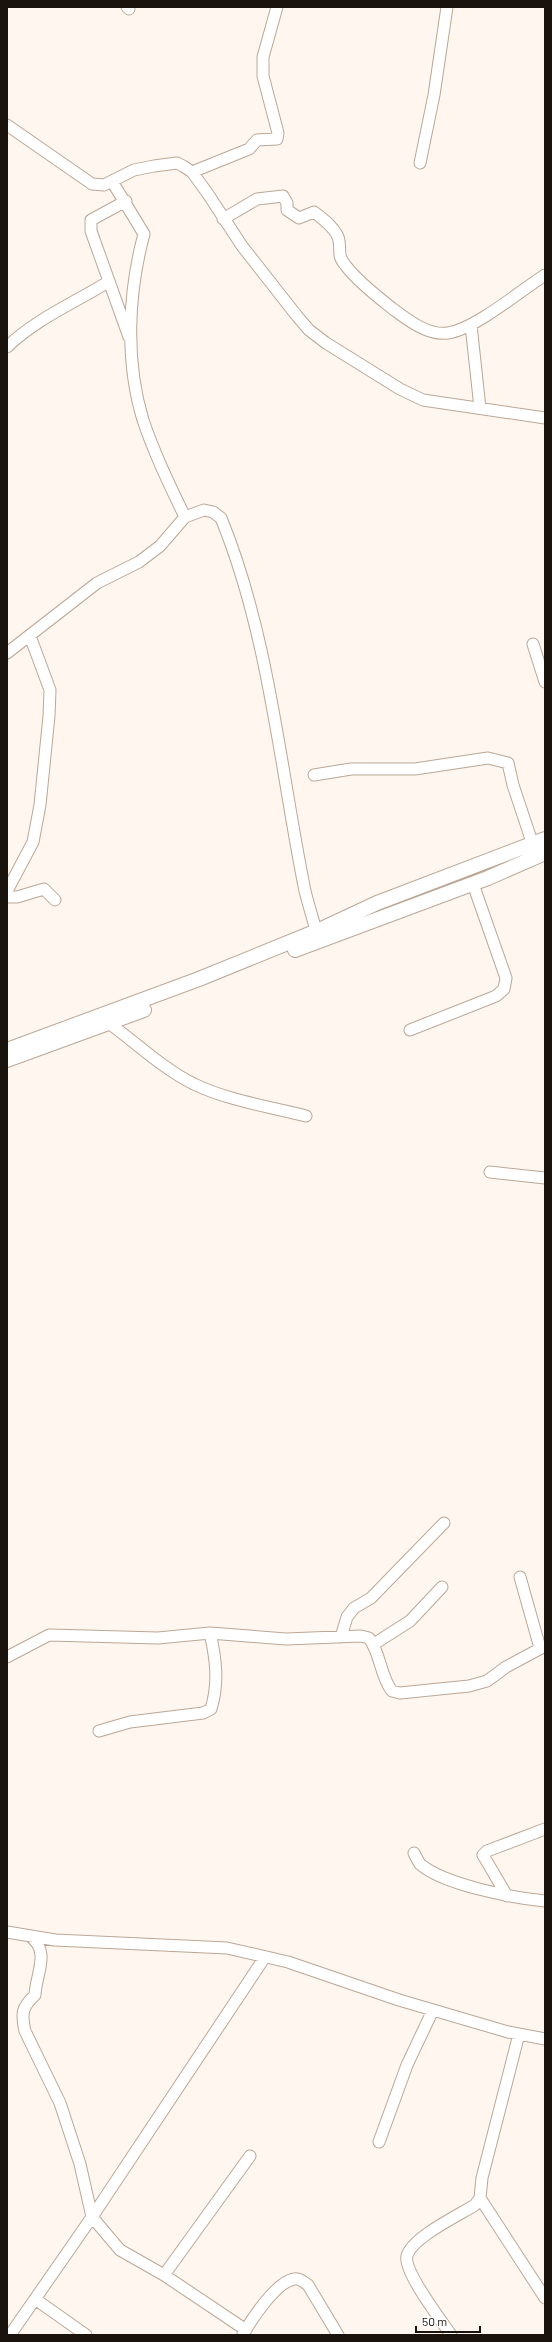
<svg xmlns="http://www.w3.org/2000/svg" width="552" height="2342" font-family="Barlow,sans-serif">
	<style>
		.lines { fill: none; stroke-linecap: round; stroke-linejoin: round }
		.minor-casing { stroke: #bba796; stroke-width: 13 }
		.major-casing { stroke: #bba796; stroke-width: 16 }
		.minor { stroke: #fff; stroke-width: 11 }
		.major { stroke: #fff; stroke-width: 14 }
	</style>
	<rect width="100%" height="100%" fill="#fff6ef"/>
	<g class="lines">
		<!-- minor casing -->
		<g class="minor-casing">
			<path id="minor" d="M127 7 129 9
				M7 125 92 184 104 185 134 170 154 166 177 163 183 166 192 172 208 194 242 246 297 316 309 330 326 343 400 389 423 400 545 418
				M420 163 434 95 447 7
				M192 172 249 149 257 140 277 139 278 133 263 76V57L277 7
				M113 183 144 234C128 293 125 361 143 420 154 453 170 486 185 517
				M126 201 91 220V231L129 337
				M223 219 257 199 283 196 287 203V210L299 218 314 212C322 218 338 230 339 241 341 254 337 255 346 266 358 282 378 297 393 309 408 320 428 336 448 333 475 329 520 291 545 275
				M471 325 480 408
				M7 347C36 319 74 303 108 282
				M533 644 545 682
				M7 653 97 583 139 562 160 546 185 517 204 510 213 512 221 518C269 635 280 768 305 891 309 907 314 922 318 938
				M314 775 351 769H415L488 758 508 763 513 785 533 845
				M7 891 33 842 40 805 49 716 50 690 30 636
				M7 897H17L44 889 55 900
				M110 1024C135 1042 166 1071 194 1084 226 1100 271 1107 306 1116
				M410 1030 496 996 504 989 506 978 473 884
				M490 1172 545 1178
				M520 1577 540 1648
				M341 1637 347 1617 354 1608 371 1598 444 1523
				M374 1644 410 1621 442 1587
				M7 1657 49 1635 158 1638 210 1633 286 1639 361 1636 369 1638C381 1654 380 1676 392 1691L400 1693 469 1686 487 1681 506 1667 545 1646
				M99 1731 130 1722 203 1713 211 1709C219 1683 216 1659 210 1633
				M414 1853C416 1857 418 1861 420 1864 444 1885 514 1898 545 1901
				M507 1896 483 1855 487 1851 545 1829
				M7 1932 55 1940 227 1948 288 1962 399 2000 508 2032 545 2039
				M30 1936C51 1952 36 1973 35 1995 22 2007 21 2013 25 2031L60 2103 80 2164 92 2217 120 2250 164 2275 246 2330
				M379 2142 407 2065 433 2010
				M480 2198 545 2298
				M164 2275 250 2156
				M35 2299 86 2335
				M243 2334C252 2319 276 2282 294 2279 299 2278 304 2282 308 2285L338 2335
				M10 2335 92 2217 265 1957
				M451 2335C441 2320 403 2271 407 2256 411 2238 459 2215 475 2205L480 2198 482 2178 519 2034"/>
		</g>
		<!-- major casing -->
		<g class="major-casing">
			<path id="major" d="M295 950 488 878 545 853
				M7 1050 199 979 317 931 377 903 545 839
				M7 1060 144 1010"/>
		</g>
		<!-- minor -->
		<use href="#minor" class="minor"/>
		<!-- major -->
		<use href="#major" class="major"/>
	</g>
	<!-- border -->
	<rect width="552" height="2342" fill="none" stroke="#1a130d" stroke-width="16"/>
	<!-- scale -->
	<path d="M416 2326v6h64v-6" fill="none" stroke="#1a130d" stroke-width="2"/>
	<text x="422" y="2326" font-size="12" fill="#1a130d" stroke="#ffffff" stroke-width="3" paint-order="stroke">50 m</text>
</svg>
